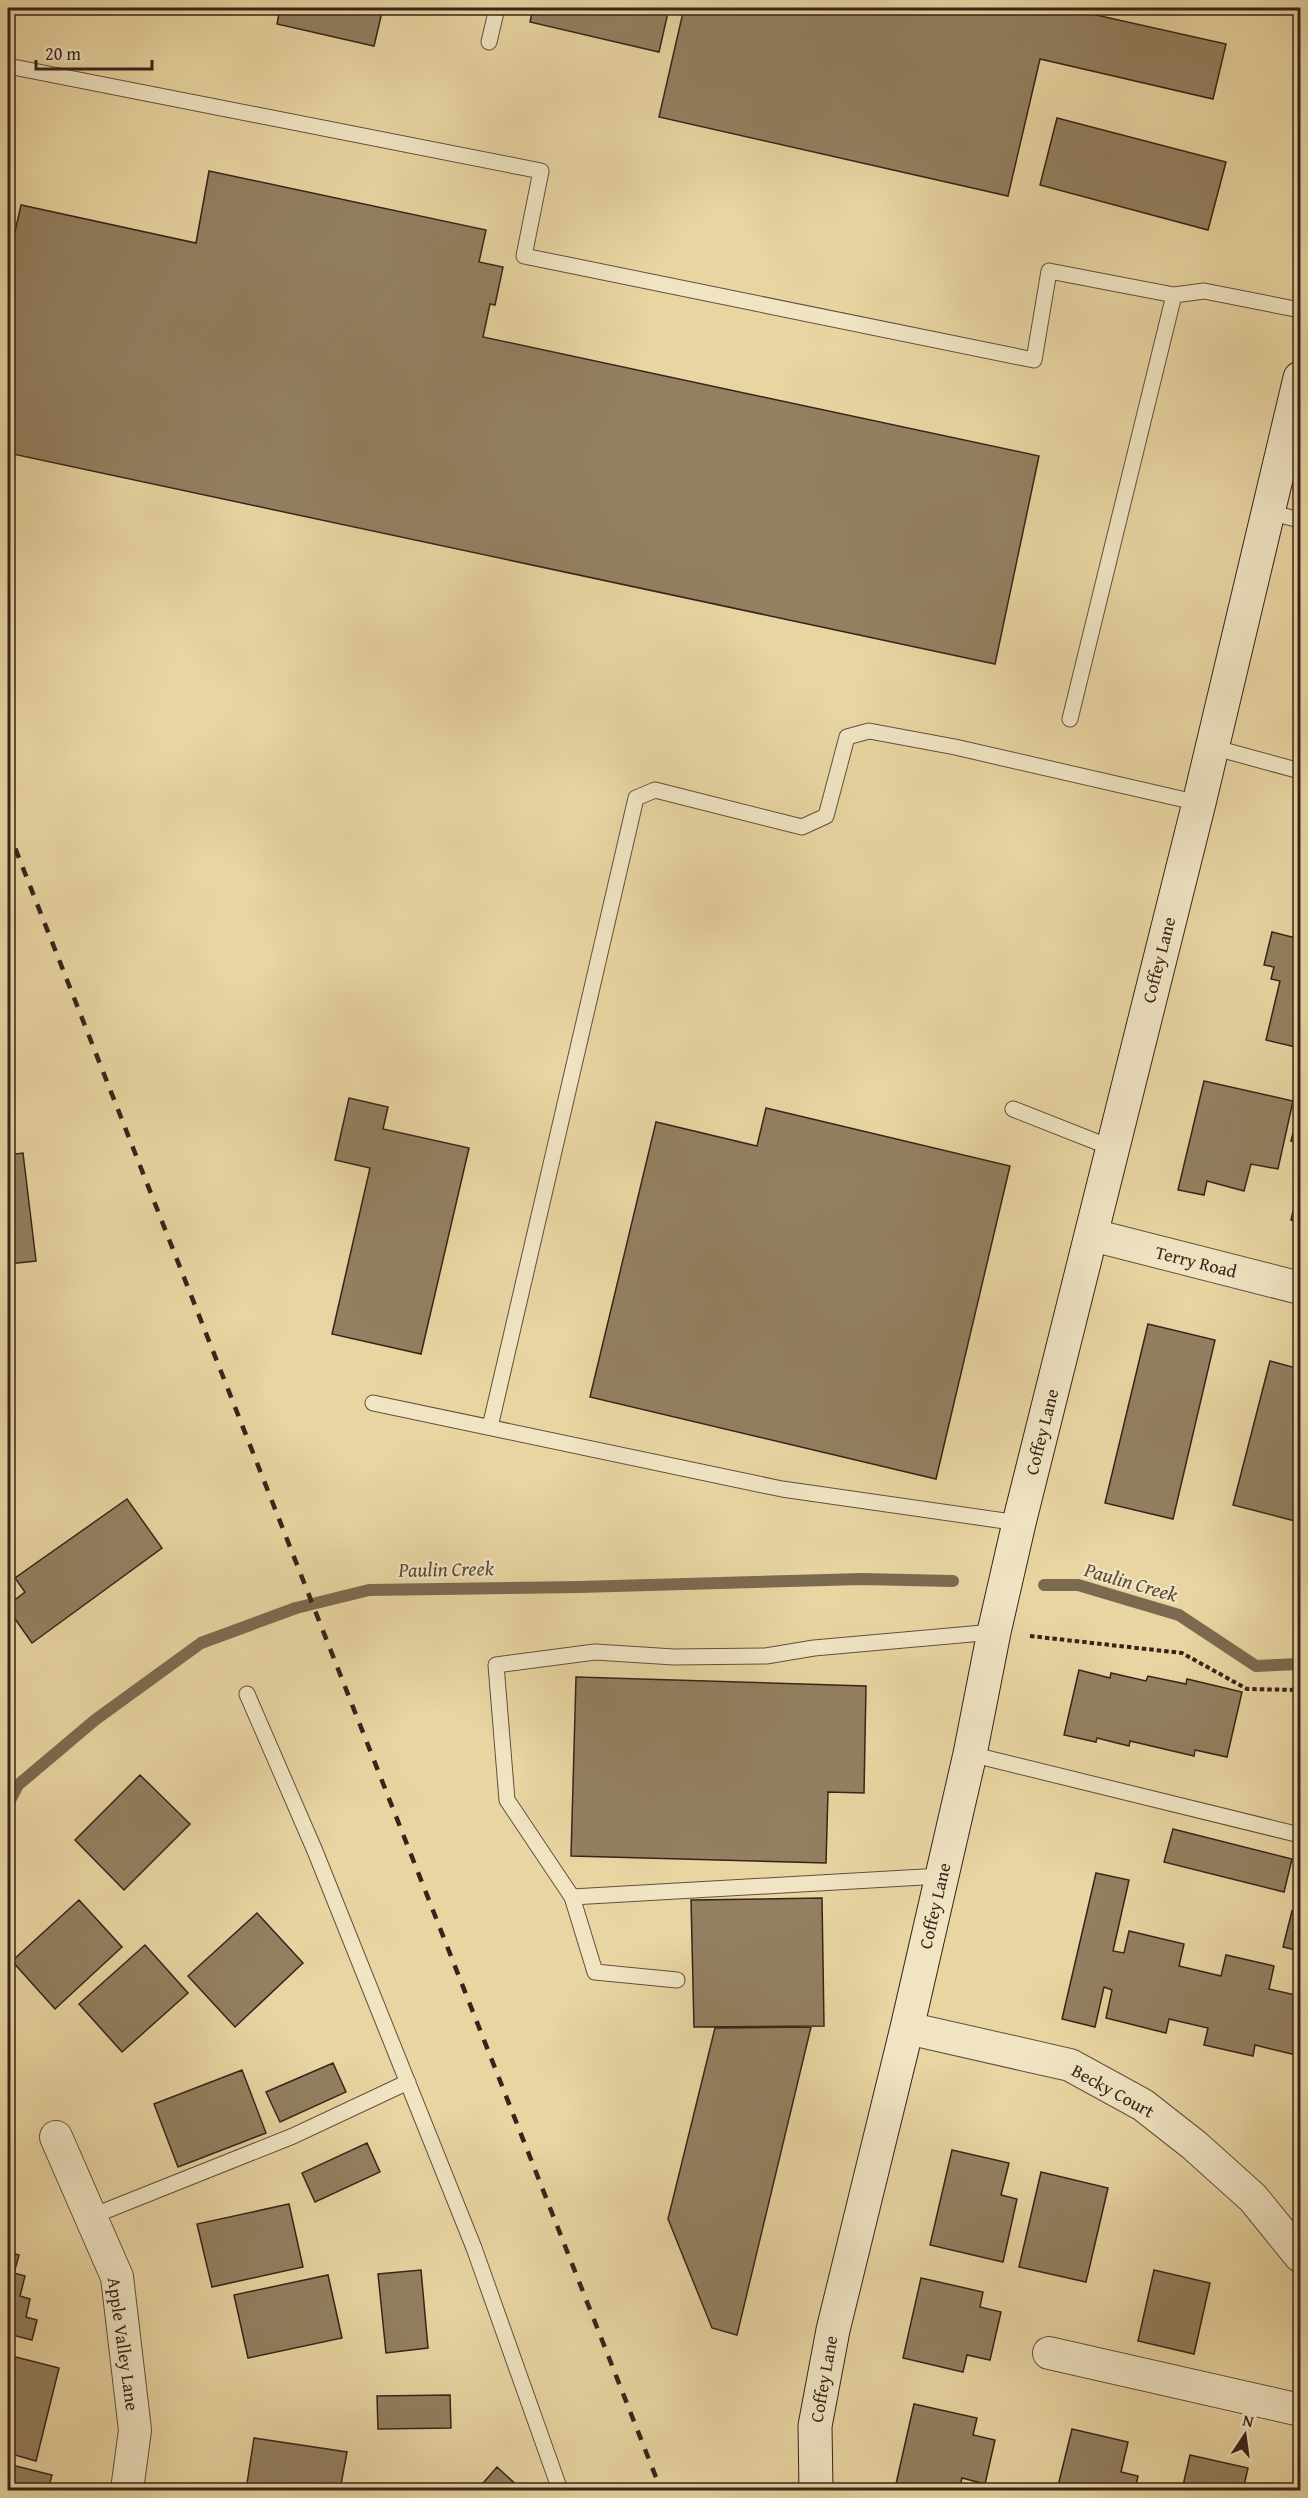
<svg xmlns="http://www.w3.org/2000/svg" width="1308" height="2498" font-family="'Gentium Book Plus',serif">
	<style>
		.lines { fill: none; stroke-linecap: round; stroke-linejoin: round }
		.stream { stroke: #7c6a50; stroke-width: 12 }
		.building { fill: #938061; stroke: #36241a; stroke-width: 1.5 }
		.lane-casing { stroke: #62503c; stroke-width: 17 }
		.street-casing { stroke: #62503c; stroke-width: 34 }
		.secondary-casing { stroke: #36241a; stroke-width: 35 }
		.path { stroke: #36241a; stroke-width: 4; stroke-dasharray: 4.5 3; stroke-linecap: butt }
		.lane { stroke: #f0e4c3; stroke-width: 15 }
		.street { stroke: #f0e4c3; stroke-width: 32 }
		.secondary { stroke: #f0e4c3; stroke-width: 33 }
		.rail { stroke: #36241a; stroke-width: 4.5; stroke-dasharray: 10 10; stroke-linecap: butt }
		.labels { text-anchor: middle; stroke-width: 4.5; stroke-linejoin: round; paint-order: stroke }
		.street-label { font-size: 18px; fill: #36241a; stroke: #f0e4c3 }
		.water-label { font-size: 20px; font-style: italic; fill: #594735; stroke: #f0e4c3 }
	</style>
	<rect width="100%" height="100%" fill="#e8d5a2"/>
	<filter id="stains"><feTurbulence type="fractalNoise" baseFrequency=".00333" numOctaves="4"/><feColorMatrix values="0 0 0 0 .2 0 0 0 0 .09 0 0 0 0 .02 0 0 0 .5 -.17"/></filter>
	<radialGradient id="worn" r=".72"><stop offset=".6" stop-color="#630" stop-opacity="0"/><stop offset="1" stop-color="#630" stop-opacity=".3"/></radialGradient>
	<g class="lines">
		<!-- stream -->
		<path class="stream" d="M1044 1585H1078L1179 1615 1256 1666 1300 1664
			M8 1804 18 1785 95 1720 201 1643 296 1608 369 1590 580 1587 862 1579 953 1581"/>
	</g>
	<!-- building -->
	<path class="building" d="M280 8H383L374 46 277 24Z
		M533 8H669L659 52 530 22Z
		M684 8H1065L1226 44 1213 99 1040 59 1008 196 659 117Z
		M1057 118 1226 162 1208 230 1040 185Z
		M209 171 486 230 479 262 503 267 495 305 490 304 483 337 1039 456 995 664 8 453V253L10 254 21 205 196 243Z
		M1272 932 1300 939V1048L1266 1040 1280 981 1271 979 1274 967 1264 965Z
		M1204 1081 1293 1101 1278 1169 1251 1164 1244 1191 1207 1181 1204 1195 1178 1190Z
		M349 1098 388 1107 383 1129 469 1148 421 1354 332 1334 370 1168 335 1160Z
		M766 1108 1010 1166 936 1479 590 1397 656 1122 757 1146Z
		M1296 1122 1300 1123V1143L1291 1141Z
		M23 1153 36 1261 8 1264V1155Z
		M1300 1182V1223L1291 1220Z
		M1148 1324 1215 1340 1173 1519 1105 1503Z
		M1270 1361 1300 1369V1498L1295 1521 1233 1505Z
		M127 1499 162 1548 32 1643 8 1609V1605L25 1592 15 1578Z
		M1079 1670 1110 1678 1111 1673 1146 1681 1148 1676 1186 1684 1187 1679 1242 1692 1227 1757 1195 1750 1194 1756 1130 1741 1129 1746 1097 1738 1096 1742 1064 1735Z
		M576 1677 866 1686 864 1793 828 1792 826 1863 571 1856Z
		M140 1775 190 1824 124 1890 75 1840Z
		M1173 1829 1292 1859 1284 1892 1164 1862Z
		M1096 1873 1129 1880 1113 1951 1124 1953 1129 1931 1184 1944 1179 1966 1221 1976 1226 1955 1274 1966 1269 1989 1300 1996V2056L1255 2045 1253 2056 1204 2045 1208 2028 1169 2019 1166 2033 1106 2018 1112 1990 1104 1987 1095 2027 1062 2019Z
		M822 1898 824 2026 694 2027 691 1900Z
		M1300 1899V1951L1283 1947 1292 1911 1297 1912Z
		M79 1900 122 1947 55 2009 12 1961Z
		M257 1913 303 1963 235 2027 188 1976Z
		M145 1945 188 1993 122 2052 79 2004Z
		M811 2027 737 2335 712 2328 668 2219 715 2028Z
		M333 2063 346 2092 280 2122 266 2092Z
		M242 2070 266 2133 178 2167 154 2104Z
		M367 2143 380 2172 315 2202 302 2173Z
		M952 2150 1009 2163 1001 2195 1017 2199 1003 2262 930 2245Z
		M1041 2172 1108 2188 1086 2282 1019 2267Z
		M289 2204 303 2267 212 2287 197 2224Z
		M8 2252 19 2255 14 2273 25 2276 20 2296 30 2299 26 2317 37 2320 32 2340 8 2334Z
		M421 2270 428 2348 386 2353 378 2274Z
		M1154 2270 1210 2283 1194 2354 1138 2341Z
		M328 2275 342 2338 248 2358 234 2295Z
		M921 2278 983 2292 980 2307 1001 2312 990 2360 967 2355 963 2372 903 2358Z
		M8 2355 59 2368 36 2461 8 2453Z
		M450 2395 451 2428 378 2429 377 2396Z
		M914 2404 977 2418 973 2435 995 2440 985 2484 962 2478 959 2490H925L896 2484Z
		M1072 2429 1128 2442 1121 2472 1138 2476 1135 2490H1057Z
		M254 2438 347 2452 340 2490H246Z
		M1190 2455 1248 2468 1243 2490H1182Z
		M8 2464 52 2475 48 2490H8Z
		M497 2467 522 2490H477Z"/>
	<g class="lines">
		<!-- lane casing -->
		<g class="lane-casing">
			<path id="lane" d="M489 42 497 8
				M8 66 541 171 524 256 1034 360 1049 271 1174 295
				M1268 512 1300 520
				M1070 719 1174 295 1204 291 1300 310
				M1212 747 1300 771
				M1013 1109 1112 1148
				M373 1403 782 1489 1019 1523
				M490 1427 636 798 655 790 802 827 826 816 847 737 869 731 955 747 1199 803
				M247 1694 315 1851 474 2248 560 2490
				M970 1754 1300 1835
				M572 1897 507 1800 496 1665 595 1652 674 1657 766 1656 814 1648 994 1632
				M677 1980 595 1972 572 1897 941 1876
				M90 2217 293 2136 408 2082"/>
		</g>
		<!-- street casing -->
		<g class="street-casing">
			<path id="street" d="M1092 1235 1300 1288
				M907 2028 1070 2065 1143 2105 1194 2145 1253 2198 1300 2256
				M56 2137 117 2277 135 2430 127 2490
				M1049 2353 1300 2410"/>
		</g>
		<!-- secondary casing -->
		<g class="secondary-casing">
			<path id="secondary" d="M816 2490 815 2426 833 2330 907 2028 970 1754 994 1632 1019 1523 1199 803 1300 378"/>
		</g>
		<!-- path -->
		<path class="path" d="M1030 1636 1182 1653 1247 1689 1300 1690"/>
		<!-- lane -->
		<use href="#lane" class="lane"/>
		<!-- street -->
		<use href="#street" class="street"/>
		<!-- secondary -->
		<use href="#secondary" class="secondary"/>
		<!-- rail -->
		<path class="rail" d="M8 830 661 2490"/>
	</g>
	<g class="labels">
		<!-- street labels -->
		<g class="street-label">
			<text transform="translate(1159 960) rotate(-76)" y="6">Coffey Lane</text>
			<text transform="translate(1196 1262) rotate(14)" y="6">Terry Road</text>
			<text transform="translate(1042 1432) rotate(-76)" y="6">Coffey Lane</text>
			<text transform="translate(935 1906) rotate(-77)" y="6">Coffey Lane</text>
			<text transform="translate(1113 2091) rotate(29)" y="6">Becky Court</text>
			<text transform="translate(123 2344) rotate(82)" y="6">Apple Valley Lane</text>
			<text transform="translate(824 2379) rotate(-80)" y="6">Coffey Lane</text>
		</g>
		<!-- water labels -->
		<g class="water-label">
			<text transform="translate(446 1569) rotate(-1)" y="7">Paulin Creek</text>
			<text transform="translate(1131 1582) rotate(16)" y="7">Paulin Creek</text>
		</g>
	</g>
	<!-- margin -->
	<rect width="1308" height="2498" fill="none" stroke="#e8d5a2" stroke-width="30"/>
	<rect x="9" y="9" width="1290" height="2480" fill="none" stroke="#36241a" stroke-width="3"/>
	<rect x="15" y="15" width="1278" height="2468" fill="none" stroke="#36241a" stroke-width="1.5"/>
	<!-- north arrow -->
	<g transform="translate(1245 2435) rotate(13)" stroke="#f0e4c3" stroke-width="4.5" paint-order="stroke">
	<path d="M0-4.5L10 22L0 15L-10 22Z" fill="#36241a"/>
	<text y="-9" font-size="16" font-weight="bold" text-anchor="middle" fill="#36241a">N</text>
	</g>
	<!-- scale -->
	<path d="M36 60v9h116v-9" fill="none" stroke="#36241a" stroke-width="3"/>
	<text x="45" y="60" font-size="18" fill="#36241a" stroke="#f0e4c3" stroke-width="4.5" paint-order="stroke">20 m</text>
	<rect width="100%" height="100%" filter="url(#stains)"/>
	<rect width="100%" height="100%" fill="url(#worn)"/>
</svg>
